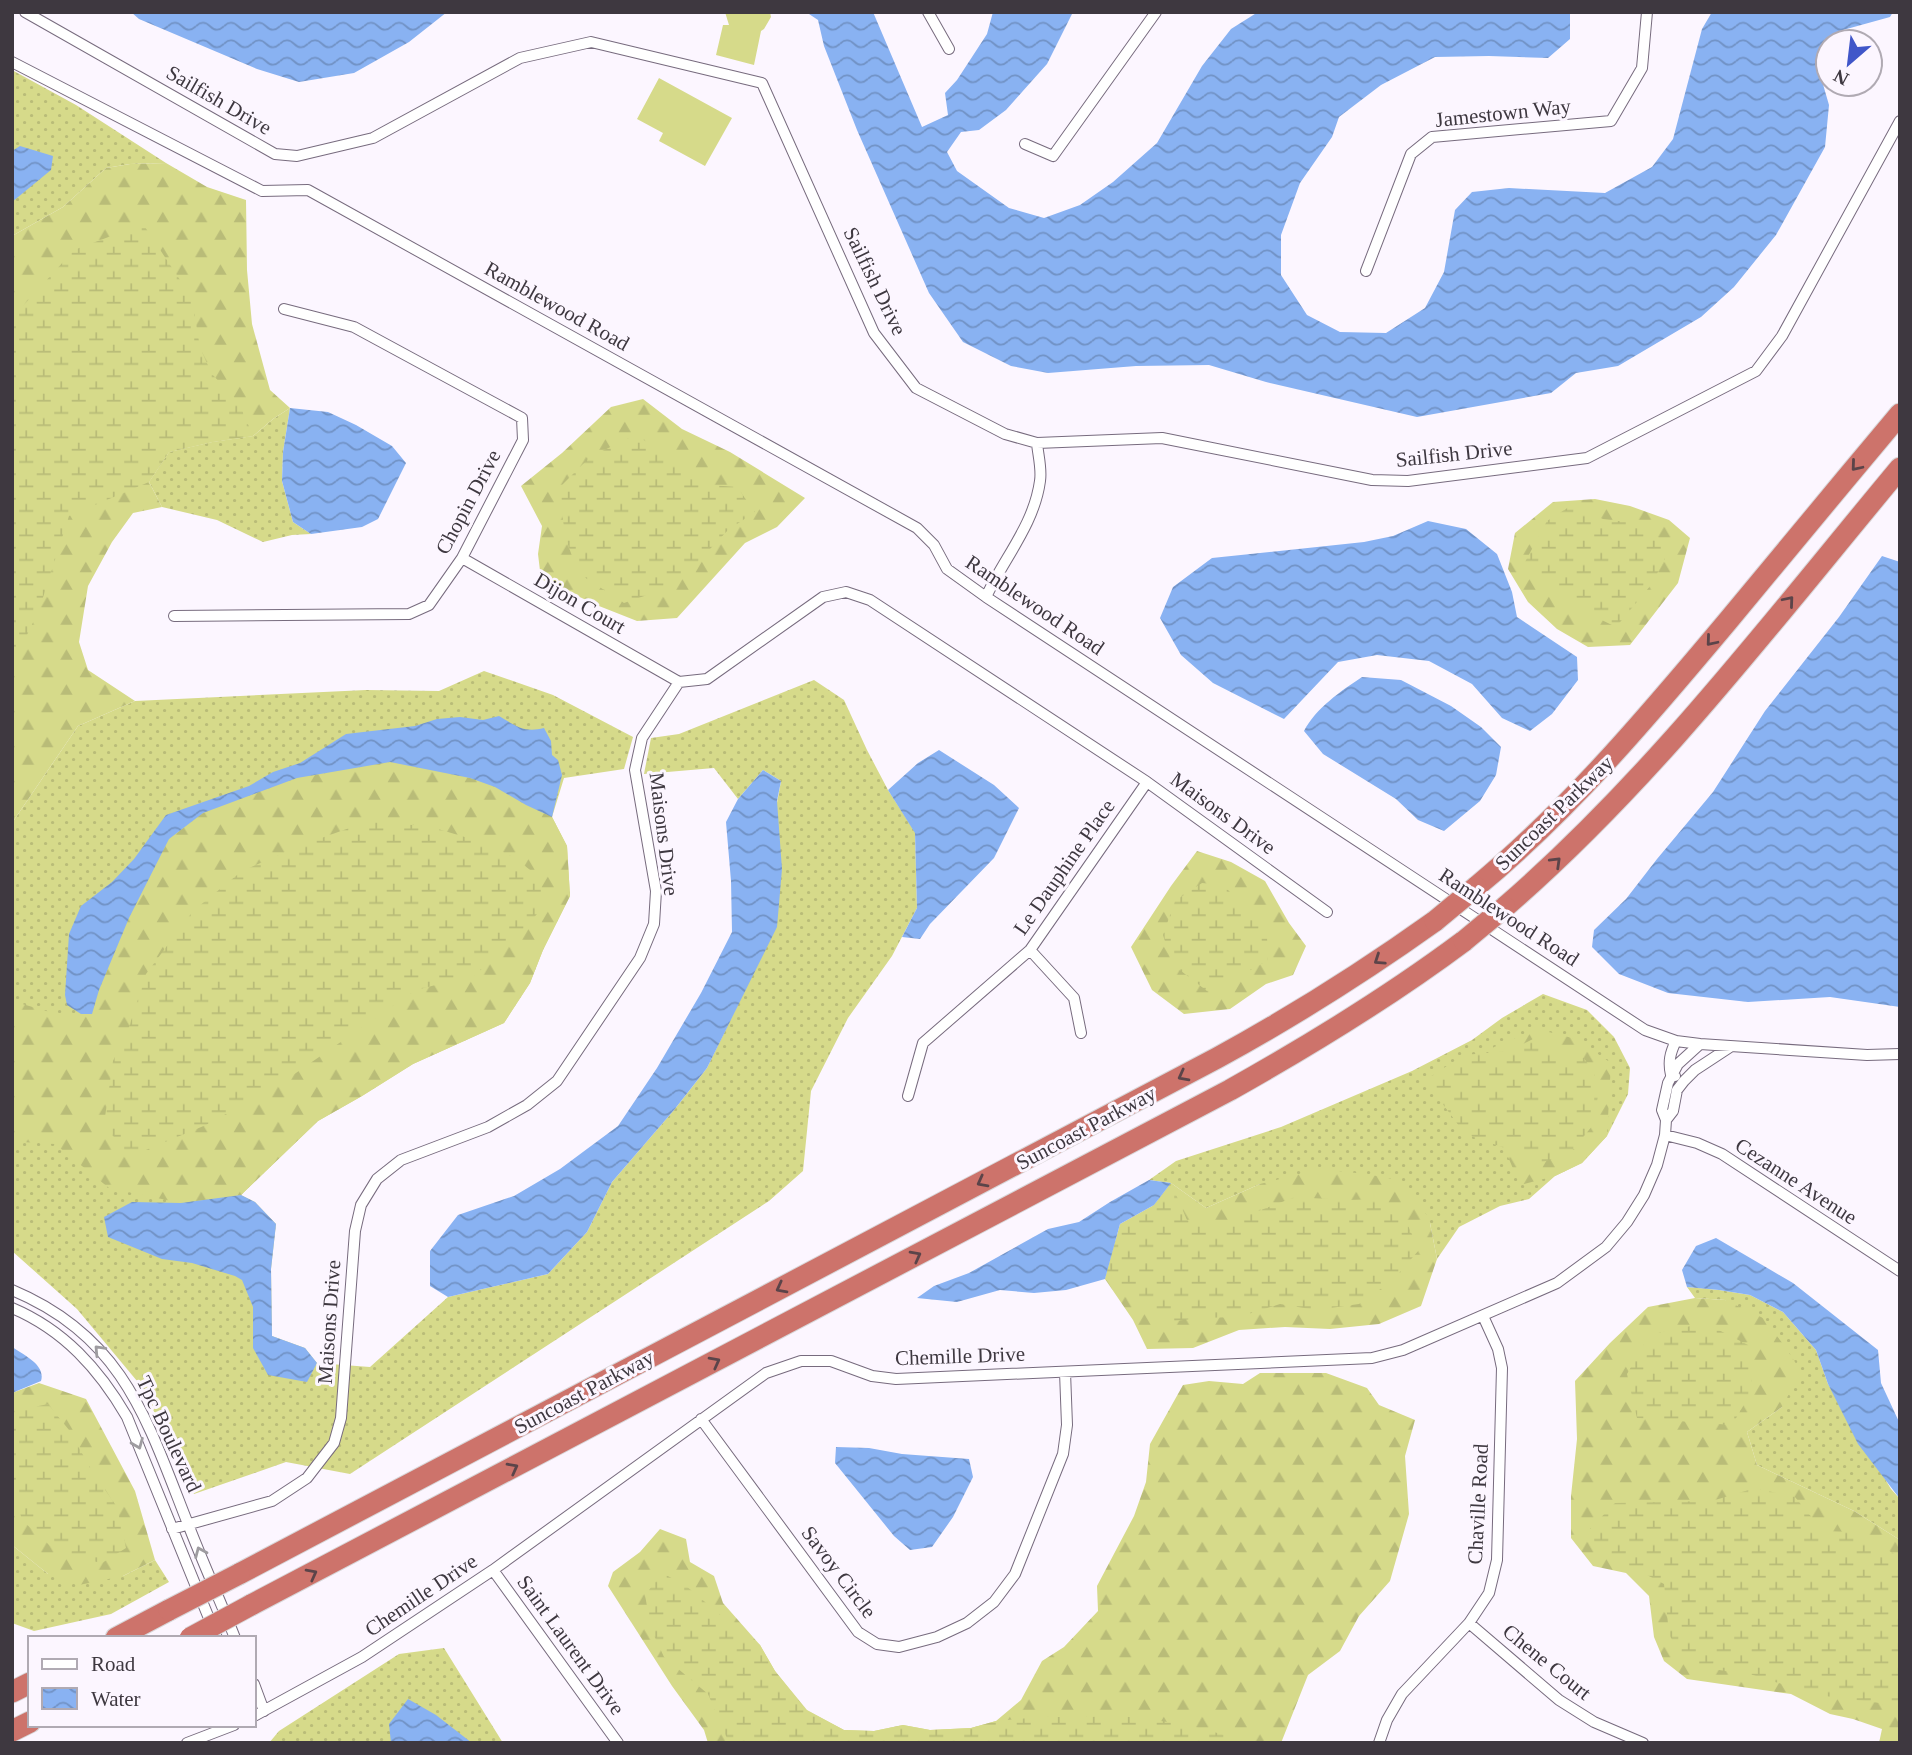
<svg xmlns="http://www.w3.org/2000/svg" width="1912" height="1755" font-family="Georgia,serif">
	<style>
		.grass { fill: url(#grass-dots) }
		.forest { fill: url(#forest-firs) }
		.wetland { fill: url(#wetland-marsh) }
		.pitch { fill: #d6da8a }
		.water { fill: url(#water-waves) }
		.lines { fill: none; stroke-linecap: round; stroke-linejoin: round }
		.minor-casing { stroke: #776b7e; stroke-width: 12 }
		.motorway-casing { stroke: #d8d7d9; stroke-width: 23 }
		.minor { stroke: #fff; stroke-width: 10 }
		.motorway { stroke: #cd736b; stroke-width: 21 }
		.motorway-bridge-casing { stroke: #d8d7d9; stroke-width: 23; stroke-linecap: butt }
		.motorway-bridge { stroke: #cd736b; stroke-width: 21 }
		.oneway { stroke: #5b4449 }
		.oneway2 { stroke: #9e9ca0 }
		.labels { text-anchor: middle; stroke-width: 6; stroke-linejoin: round; paint-order: stroke }
		.street-label { font-size: 21px; fill: #3e3840; stroke: #fcf6ff }
	</style>
	<defs>
		<pattern id="grass-dots" width="8" height="8" patternUnits="userSpaceOnUse" patternTransform="scale(1.75)"><rect width="8" height="8" fill="#d6da8a"/><path d="M2 2h.1M6 6h.1" fill="none" stroke="#b9bc78" stroke-width="1.8" stroke-linecap="round"/></pattern>
		<pattern id="forest-firs" width="22" height="20" patternUnits="userSpaceOnUse" patternTransform="scale(1.75)"><rect width="22" height="20" fill="#d6da8a"/><path d="M5 1l3.5 6h-7zM16 11l3.5 6h-7z" fill="#b9bc78"/></pattern>
		<pattern id="wetland-marsh" width="20" height="14" patternUnits="userSpaceOnUse" patternTransform="scale(1.75)"><rect width="20" height="14" fill="#d6da8a"/><path d="M1 5h8M5 5V1M11 12h8M15 12V8" fill="none" stroke="#b9bc78"/></pattern>
		<pattern id="water-waves" width="16" height="10" patternUnits="userSpaceOnUse" patternTransform="scale(1.75)"><rect width="16" height="10" fill="#89b2f2"/><path d="M0 5q4-4 8 0t8 0" fill="none" stroke="#7192c5"/></pattern>
	</defs>
	<rect width="100%" height="100%" fill="#fcf6ff"/>
	<!-- grass -->
	<path class="grass" d="M12 70 76 105 166 163 130 164 106 168 63 207 12 236Z
		M290 408 283 452 282 481 293 522 311 534 292 535 263 542 217 520 162 507 149 482 169 452 212 442 253 436 273 419Z
		M484 671 553 695 633 737 624 769 564 778 552 817 567 846 570 896 543 950 530 983 504 1023 413 1064 362 1096 318 1121 241 1195 255 1202 276 1224 271 1269 272 1336 305 1348 317 1363 370 1367 448 1297 548 1274 587 1232 612 1182 674 1110 707 1068 741 998 781 781 763 770 738 799 714 768 644 774 651 738 679 734 814 680 844 700 867 750 888 790 915 832 917 908 892 956 848 1018 811 1091 803 1171 769 1201 350 1474 286 1462 194 1494 142 1387 77 1309 12 1251V823L78 726 135 701 366 690 439 691Z
		M1543 994 1587 1010 1614 1037 1630 1068 1628 1094 1607 1136 1582 1163 1555 1176 1529 1199 1500 1206 1459 1227 1437 1259 1430 1223 1260 1184 1206 1208 1171 1183 1149 1180 1176 1161 1281 1127 1412 1071 1472 1040 1502 1018Z
		M1687 1287 1719 1290 1750 1295 1783 1312 1816 1350 1828 1384 1891 1489 1900 1499V1540L1854 1511 1757 1465 1747 1432 1782 1407 1725 1300 1695 1298Z
		M12 1545 48 1574 123 1576 155 1560 169 1582 111 1614 34 1631 12 1623Z
		M444 1648 503 1743H269L279 1731 399 1654Z"/>
	<!-- forest -->
	<path class="forest" d="M166 163 207 187 246 200 247 270 252 324 270 390 290 408 273 419 253 436 212 442 169 452 149 482 162 507 133 513 112 542 88 586 79 642 88 670 135 701 78 726 12 823V236L63 207 106 168 130 164Z
		M643 399 682 429 730 452 805 498 777 527 745 543 677 618 637 621 599 606 541 579 538 554 542 526 521 486 562 453 611 407Z
		M1595 499 1630 506 1669 520 1690 538 1678 583 1630 645 1588 647 1557 629 1528 602 1508 569 1515 533 1553 502Z
		M390 762 470 778 495 787 526 805 552 817 567 846 570 896 543 950 530 983 504 1023 413 1064 362 1096 318 1121 241 1195 181 1203 109 1188 55 1144 22 1142 12 1137V1001L60 1015 92 1014 99 990 129 918 169 839 203 813 297 778Z
		M1197 851 1231 862 1265 881 1289 923 1306 946 1293 975 1266 984 1230 1009 1184 1014 1152 990 1131 947 1171 886Z
		M1537 1029 1576 1039 1611 1063 1607 1136 1582 1163 1555 1176 1520 1185 1506 1152 1486 1115 1479 1062 1494 1047Z
		M1319 1169 1366 1174 1398 1180 1418 1197 1430 1223 1437 1259 1421 1306 1379 1324 1330 1329 1285 1327 1239 1330 1193 1348 1147 1349 1133 1320 1105 1279 1115 1241 1154 1205 1171 1183 1206 1208 1260 1184Z
		M1695 1298 1725 1300 1763 1318 1783 1344 1801 1371 1782 1407 1747 1432 1757 1465 1854 1511 1900 1540V1743H1879L1882 1729 1853 1719 1830 1714 1791 1694 1687 1679 1664 1661 1654 1637 1649 1596 1626 1573 1593 1566 1571 1538V1496L1577 1439 1575 1381 1610 1343 1648 1307Z
		M1260 1373H1326L1367 1388 1379 1405 1415 1420 1405 1456 1409 1514 1390 1581 1359 1616 1340 1651 1308 1675 1281 1743H708L704 1730 672 1686 608 1586 613 1572 640 1552 660 1529 686 1539 690 1562 714 1576 723 1603 760 1645 775 1671 807 1710 844 1730 874 1731 903 1725 930 1730 971 1728 996 1721 1021 1700 1042 1661 1064 1647 1098 1611 1097 1586 1134 1516 1146 1482 1150 1444 1183 1385 1209 1381 1243 1384Z
		M39 1383 86 1399 135 1491 155 1560 123 1576 79 1585 48 1574 12 1545V1393Z"/>
	<!-- wetland -->
	<path class="wetland" d="M143 224 192 298 200 348 212 374 239 403 253 436 212 442 169 452 149 482 69 516 39 610 12 666V318L74 250Z
		M635 435 673 457 697 484 737 487 755 512 728 530 676 585 624 603 578 573 566 539 558 489 590 457Z
		M1572 505 1603 519 1648 525 1669 551 1651 585 1616 627 1579 609 1543 584 1525 562 1547 521Z
		M366 822 428 826 468 838 514 857 540 878 543 907 518 936 475 975 416 990 280 1084 206 1125 129 1157 104 1124 113 1061 129 1027 146 974 193 911 242 871 302 845Z
		M1202 883 1223 885 1254 916 1267 937 1268 960 1240 976 1207 991 1172 964 1163 935 1175 901Z
		M1537 1037 1561 1060 1584 1058 1600 1084 1593 1125 1571 1152 1541 1163 1516 1152 1465 1134 1425 1080 1464 1055 1509 1051Z
		M1171 1183 1187 1220 1217 1227 1295 1197 1349 1200 1377 1199 1405 1219 1419 1250 1392 1281 1359 1304 1316 1310 1280 1304 1239 1317 1199 1318 1160 1323 1137 1296 1105 1279 1120 1224 1154 1205Z
		M1705 1323 1750 1346 1752 1391 1732 1425 1637 1418 1627 1374 1649 1335Z
		M48 1404 69 1430 92 1471 117 1507 126 1548 102 1563 59 1554 22 1520 12 1484V1421L15 1411Z
		M1755 1488 1795 1497 1823 1531 1855 1532 1900 1557V1715L1880 1703 1817 1695 1753 1675 1685 1665 1669 1634 1664 1584 1628 1565 1582 1537 1615 1503 1712 1501Z
		M662 1573 685 1585 718 1613 760 1645 775 1671 806 1710 844 1730 874 1731 903 1725 930 1730 971 1728 996 1721 1040 1717H1088L1115 1715 1183 1724 1225 1735 1231 1743H729L708 1694 664 1657 651 1629 645 1595Z"/>
	<!-- pitch -->
	<path class="pitch" d="M725 12H770L771 17 764 29 761 31 754 65 716 55 723 25H729Z
		M659 78 732 118 705 166 659 141 663 133 637 119Z"/>
	<!-- water -->
	<path class="water" d="M131 12H447L409 42 354 73 299 82 257 69 139 19Z
		M806 12H873L922 127 948 115 945 93 957 80 987 34 993 12H1073L1047 64 1006 110 979 130 961 132 947 152 957 171 1009 208 1044 218 1080 205 1113 182 1157 143 1202 66 1231 29 1258 12H1570V39L1548 58 1489 56 1435 57 1381 85 1339 117 1332 137 1300 183 1281 235V275L1307 315 1340 332 1386 333 1425 308 1444 272 1455 210 1472 192 1509 188 1605 193 1652 167 1673 139 1702 29 1712 12H1893L1890 17 1843 30 1835 42H1828V52L1818 67 1829 105 1825 147 1776 235 1734 287 1701 317 1618 366 1576 373 1551 393 1417 417 1266 382 1209 365 1136 366 1048 373 1011 366 963 342 929 293 857 130 824 46 818 20Z
		M20 146 53 156 51 170 12 202V151Z
		M290 408 328 412 356 425 392 446 406 463 378 519 362 527 311 534 293 522 282 481 283 452Z
		M1428 521 1466 529 1497 554 1512 592 1517 617 1577 657 1578 680 1552 714 1530 731 1502 718 1472 684 1429 661 1377 655 1338 662 1284 719 1213 683 1181 655 1160 618 1173 587 1212 558 1364 542 1393 536Z
		M1882 556 1900 562V1007L1830 997 1748 1002 1668 993 1619 974 1592 947 1594 930 1626 899 1657 859 1713 792 1765 711 1839 617Z
		M1362 677 1401 680 1451 706 1481 727 1501 747 1496 775 1480 801 1444 831 1418 820 1396 799 1323 754 1304 731C1316 708 1341 691 1362 677Z
		M499 716C516 726 524 733 544 728L551 741 552 755 558 760 562 775 552 817 526 805 495 787 470 778 390 762 297 778 203 813 169 839 129 918 99 990 92 1014H81L67 1005 65 995 69 934 81 906 112 882 134 859 166 815 249 786 273 772 300 763 346 734 415 726 437 719 460 717 483 720Z
		M939 750 994 785 1019 808 994 858 930 924 920 939 902 937 917 908 915 833 888 790 918 763Z
		M763 770 781 781 777 801 782 869 777 927 707 1068 674 1110 612 1182 587 1232 548 1274 448 1297 430 1286V1251L458 1215 514 1196 560 1169 618 1126 657 1068 701 993 732 932 731 881 726 822 738 799Z
		M1149 1180 1171 1183 1154 1205 1120 1224 1105 1279 1066 1290 1034 1293 1000 1290 957 1302 917 1298 934 1286 969 1273 1048 1229 1079 1222 1110 1202Z
		M241 1195 255 1202 276 1224 271 1269 272 1336 305 1348 317 1363 307 1382 268 1375 253 1348V1307L242 1280 235 1276 192 1263 162 1259 108 1237 104 1217 132 1202 181 1203Z
		M1716 1238 1793 1283 1878 1350 1881 1383 1900 1424V1499L1858 1444 1828 1384 1816 1350 1783 1312 1750 1295 1719 1290 1687 1287 1682 1270 1696 1246Z
		M12 1347C24 1355 46 1365 41 1381L12 1393Z
		M836 1447 869 1448 902 1454 969 1459 973 1477 953 1517 932 1547 910 1550 894 1536 835 1463Z
		M408 1699 436 1715 472 1743H391L389 1724Z"/>
	<g class="lines">
		<!-- minor casing -->
		<g class="minor-casing">
			<path id="minor" d="M25 12 275 154 297 156 373 138 520 58 591 42 762 83 874 333 916 388 1005 434 1037 443 1162 438 1372 480 1408 481 1587 458 1756 371 1782 336 1900 121
				M928 12 949 49
				M12 62 262 191 308 190 917 528 934 545 947 569 986 597 1645 1030 1676 1041 1700 1044 1867 1055 1900 1054
				M1025 144 1053 156 1156 12
				M1366 271 1411 154 1432 137 1611 121 1642 68 1647 12
				M462 558 679 682
				M986 597C1004 558 1034 525 1040 481 1042 469 1038 455 1037 443
				M174 616 409 614 429 605 462 558 523 440 522 418 354 327 284 309
				M1030 950 1074 998 1081 1033
				M1675 1076 1671 1075C1668 1062 1670 1053 1676 1041
				M908 1096 923 1043 1030 950 1147 782
				M1666 1120 1673 1111 1677 1090 1684 1081 1695 1070 1730 1047
				M1665 1135 1697 1143 1722 1154 1900 1271
				M12 1290C124 1337 147 1420 188 1524 203 1563 220 1600 235 1638
				M12 1308C64 1330 99 1369 127 1417L217 1638
				M701 1419 858 1632 877 1644 899 1647 937 1637 967 1623 994 1602 1015 1574 1063 1454 1067 1425 1065 1372
				M172 1529 272 1501 307 1478 334 1443 341 1418 355 1231 361 1205 377 1179 401 1160 488 1127 527 1105 557 1081 640 958 654 924 656 891 635 770 642 738 679 682 707 679 823 597 846 592 870 600 1147 782 1327 912
				M493 1570 618 1743
				M1469 1623 1559 1700 1594 1722 1643 1743
				M254 1684 264 1711
				M254 1716 362 1657 493 1570 766 1373 801 1361H831L872 1376 896 1379 1372 1358 1403 1350 1557 1283 1606 1247 1627 1222 1644 1195 1657 1165 1665 1135 1666 1120 1662 1110 1668 1083 1678 1064 1700 1044
				M187 1743 234 1725
				M1379 1743 1387 1720 1402 1694 1469 1623 1489 1593 1497 1560 1502 1368 1498 1349 1483 1316"/>
		</g>
		<!-- motorway casing -->
		<g class="motorway-casing">
			<path id="motorway" d="M1476 887C1570 809 1649 715 1727 622 1785 552 1842 483 1900 414
				M1505 907C1654 778 1774 619 1900 468
				M239 1574 1217 1058C1292 1017 1365 971 1435 921
				M251 1605 1230 1090C1312 1044 1389 997 1464 941
				M116 1638 169 1610
				M12 1692 30 1683
				M12 1731 30 1722"/>
		</g>
		<!-- minor -->
		<use href="#minor" class="minor"/>
		<!-- motorway -->
		<use href="#motorway" class="motorway"/>
		<!-- motorway-bridge casing -->
		<g class="motorway-bridge-casing">
			<path id="motorway-bridge" d="M1435 921 1476 887
				M1464 941 1505 907
				M169 1610 239 1574
				M190 1638 251 1605"/>
		</g>
		<!-- motorway-bridge -->
		<use href="#motorway-bridge" class="motorway-bridge"/>
	</g>
	<!-- one-way arrows -->
	<defs><path id="oneway-chevron" d="M-2-3.5L2.5 0L-2 3.5" fill="none" stroke-width="1.6" stroke-linecap="round" stroke-linejoin="round" transform="scale(1.75)"/></defs>
	<g class="oneway">
		<use href="#oneway-chevron" transform="translate(1856 466) rotate(130)"/>
		<use href="#oneway-chevron" transform="translate(1789 601) rotate(-50)"/>
		<use href="#oneway-chevron" transform="translate(1711 641) rotate(130)"/>
		<use href="#oneway-chevron" transform="translate(1556 862) rotate(-44)"/>
		<use href="#oneway-chevron" transform="translate(1379 960) rotate(146)"/>
		<use href="#oneway-chevron" transform="translate(1183 1076) rotate(152)"/>
		<use href="#oneway-chevron" transform="translate(982 1182) rotate(152)"/>
		<use href="#oneway-chevron" transform="translate(916 1256) rotate(-28)"/>
		<use href="#oneway-chevron" transform="translate(781 1288) rotate(152)"/>
		<use href="#oneway-chevron" transform="translate(715 1362) rotate(-28)"/>
		<use href="#oneway-chevron" transform="translate(513 1468) rotate(-28)"/>
		<use href="#oneway-chevron" transform="translate(312 1574) rotate(-28)"/>
	</g>
	<g class="oneway2">
		<use href="#oneway-chevron" transform="translate(99 1350) rotate(-133)"/>
		<use href="#oneway-chevron" transform="translate(138 1444) rotate(68)"/>
		<use href="#oneway-chevron" transform="translate(200 1552) rotate(-113)"/>
	</g>
	<g class="labels">
		<!-- street labels -->
		<g class="street-label">
			<text transform="translate(219 100) rotate(30)" y="7">Sailfish Drive</text>
			<text transform="translate(1503 113) rotate(-6)" y="7">Jamestown Way</text>
			<text transform="translate(875 281) rotate(64)" y="7">Sailfish Drive</text>
			<text transform="translate(557 306) rotate(29)" y="7">Ramblewood Road</text>
			<text transform="translate(1454 454) rotate(-6)" y="7">Sailfish Drive</text>
			<text transform="translate(468 502) rotate(-62)" y="7">Chopin Drive</text>
			<text transform="translate(580 603) rotate(30)" y="7">Dijon Court</text>
			<text transform="translate(1035 605) rotate(34)" y="7">Ramblewood Road</text>
			<text transform="translate(1223 813) rotate(36)" y="7">Maisons Drive</text>
			<text transform="translate(1554 813) rotate(-44)" y="7">Suncoast Parkway</text>
			<text transform="translate(664 834) rotate(83)" y="7">Maisons Drive</text>
			<text transform="translate(1064 867) rotate(-55)" y="7">Le Dauphine Place</text>
			<text transform="translate(1509 917) rotate(33)" y="7">Ramblewood Road</text>
			<text transform="translate(1086 1128) rotate(-28)" y="7">Suncoast Parkway</text>
			<text transform="translate(1796 1181) rotate(33)" y="7">Cezanne Avenue</text>
			<text transform="translate(329 1322) rotate(-86)" y="7">Maisons Drive</text>
			<text transform="translate(960 1356) rotate(-2)" y="7">Chemille Drive</text>
			<text transform="translate(584 1392) rotate(-28)" y="7">Suncoast Parkway</text>
			<text transform="translate(169 1434) rotate(65)" y="7">Tpc Boulevard</text>
			<text transform="translate(1478 1504) rotate(-87)" y="7">Chaville Road</text>
			<text transform="translate(839 1572) rotate(53)" y="7">Savoy Circle</text>
			<text transform="translate(421 1595) rotate(-34)" y="7">Chemille Drive</text>
			<text transform="translate(571 1645) rotate(54)" y="7">Saint Laurent Drive</text>
			<text transform="translate(1547 1662) rotate(39)" y="7">Chene Court</text>
		</g>
	</g>
	<!-- border -->
	<rect width="1912" height="1755" fill="none" stroke="#3e3840" stroke-width="28"/>
	<!-- legend -->
	<rect x="28" y="1636" width="228" height="91" fill="#fcf6ff" stroke="#b0aab3" stroke-width="2"/>
	<rect x="42" y="1659" width="35" height="10" fill="#ffffff" stroke="#b0aab3" stroke-width="2"/>
	<text x="91" y="1671" font-size="21" fill="#3e3840">Road</text>
	<rect x="42" y="1688" width="35" height="21" fill="url(#water-waves)" stroke="#b0aab3" stroke-width="2"/>
	<text x="91" y="1706" font-size="21" fill="#3e3840">Water</text>
	<!-- north arrow -->
	<g transform="translate(1849 63) rotate(208)"><circle r="33" fill="#fcf6ff" stroke="#b0aab3" stroke-width="2"/>
	<path d="M0-5L12 26L0 18L-12 26Z" fill="#4056c9"/>
	<text y="-10" font-size="19" font-weight="bold" text-anchor="middle" fill="#3e3840">N</text>
	</g>
</svg>
